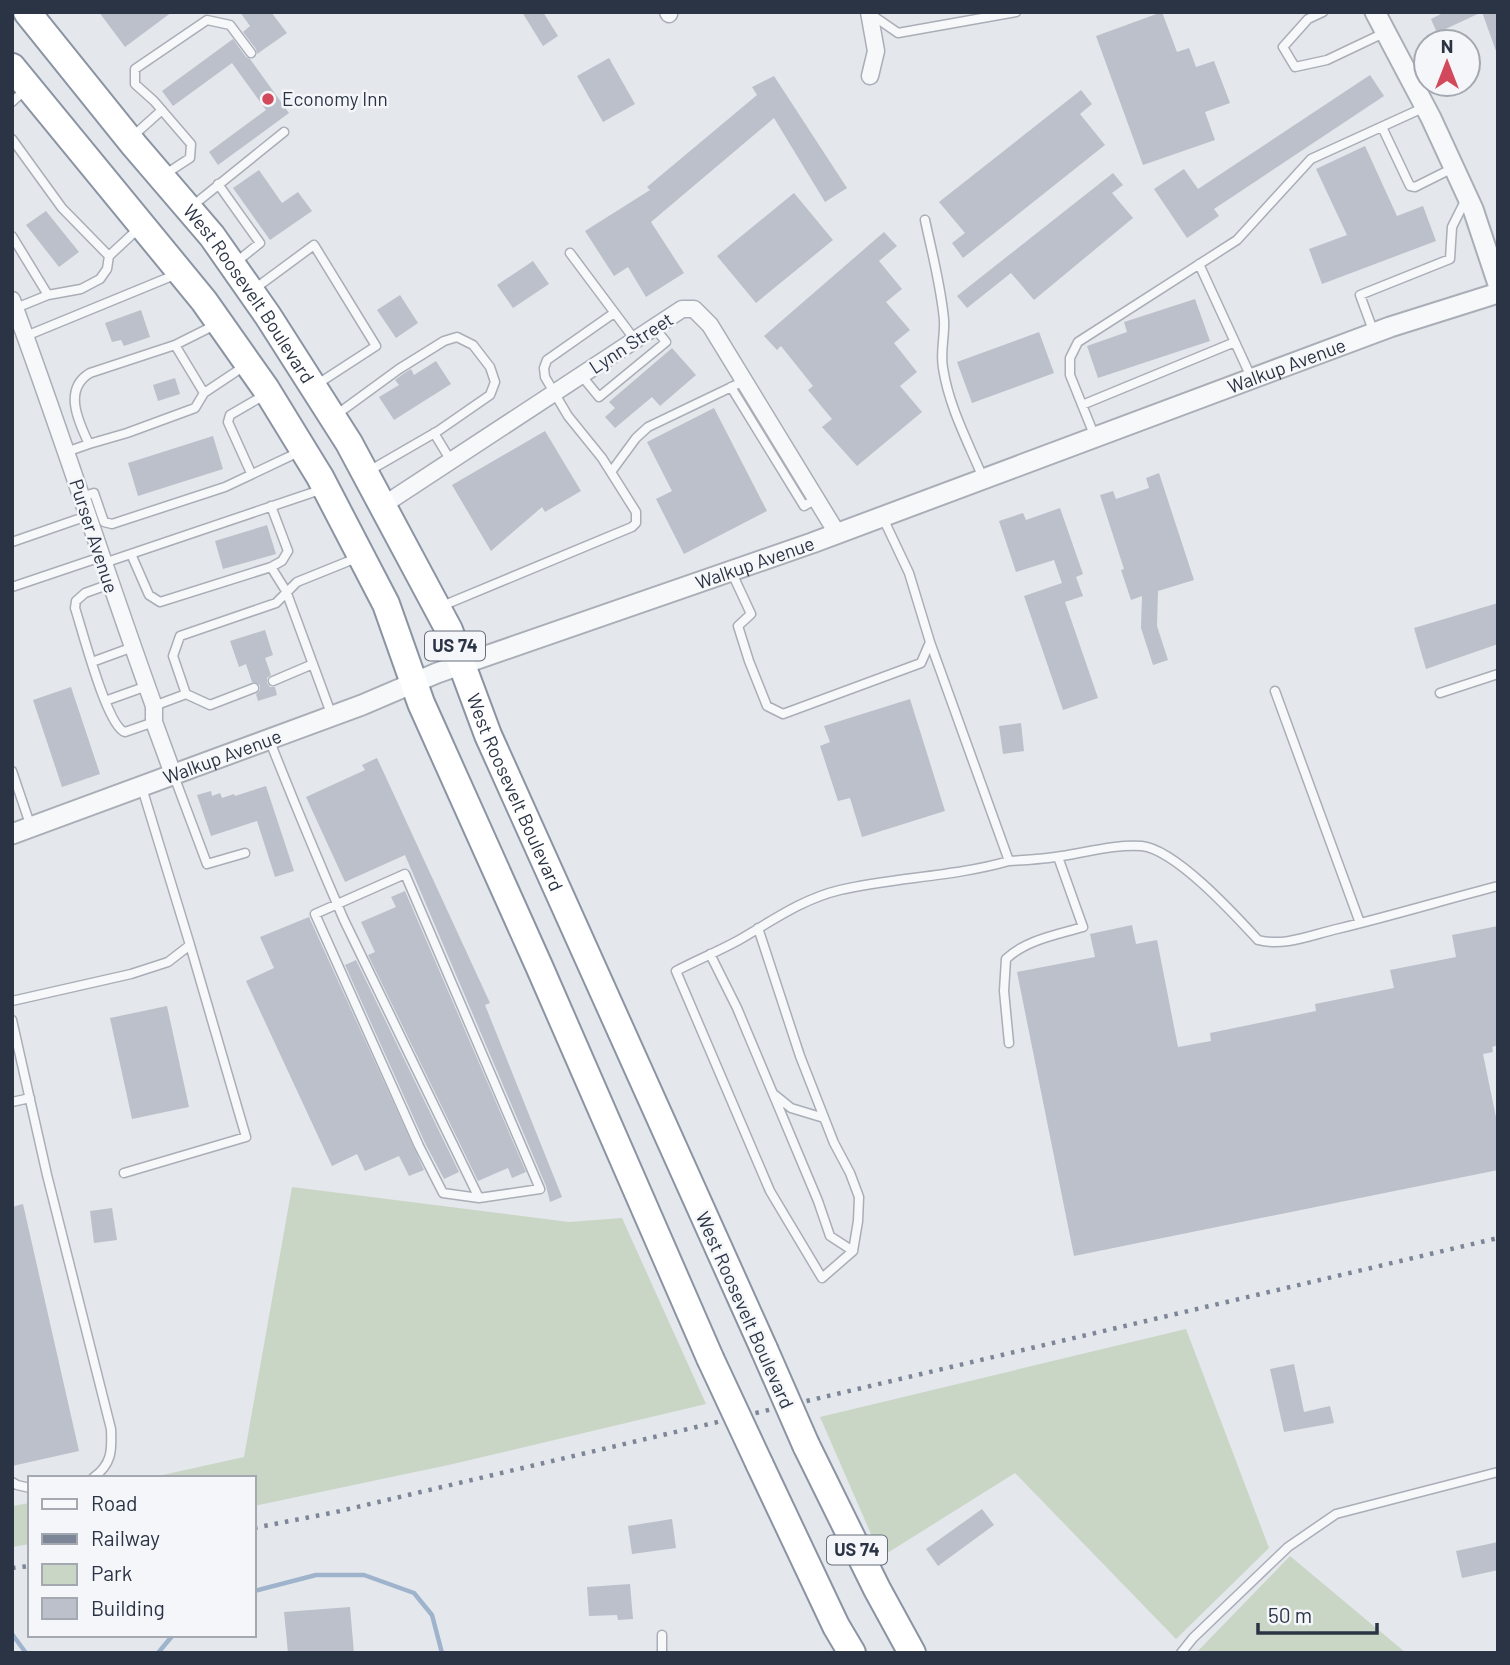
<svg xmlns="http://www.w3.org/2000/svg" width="1510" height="1665" font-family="Barlow,sans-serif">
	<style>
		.green { fill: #c9d6c5 }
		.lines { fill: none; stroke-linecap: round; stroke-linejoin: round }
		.stream { stroke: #9fb4cc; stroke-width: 4.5 }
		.building { fill: #bbc0ca }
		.service-casing { stroke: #a9aeb7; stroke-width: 11 }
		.minor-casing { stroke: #a9aeb7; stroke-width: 19 }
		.tertiary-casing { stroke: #a9aeb7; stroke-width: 23 }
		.trunk-casing { stroke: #8b94a3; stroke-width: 30 }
		.service { stroke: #f7f8fa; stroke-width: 8 }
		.minor { stroke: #f7f8fa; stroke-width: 16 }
		.tertiary { stroke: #f7f8fa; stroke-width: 19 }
		.trunk { stroke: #fff; stroke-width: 26 }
		.rail { stroke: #7d8696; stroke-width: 4.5; stroke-dasharray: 3.5 7; stroke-linecap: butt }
		.trunk-bridge-casing { stroke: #8b94a3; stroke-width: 30; stroke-linecap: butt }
		.trunk-bridge { stroke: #fff; stroke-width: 26 }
		.poi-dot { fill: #d1495b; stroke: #f4f6f9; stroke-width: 2.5 }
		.labels { text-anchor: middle; stroke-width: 5; stroke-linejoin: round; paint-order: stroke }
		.shield { fill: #f4f6f9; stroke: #676e7b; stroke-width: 2 }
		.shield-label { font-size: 18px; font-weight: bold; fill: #2b3445 }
		.poi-label { font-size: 19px; fill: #2b3445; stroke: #f4f6f9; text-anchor: start }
		.street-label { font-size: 19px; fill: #2b3445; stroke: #f4f6f9 }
	</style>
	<rect width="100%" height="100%" fill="#e4e7ec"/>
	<!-- green -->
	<path class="green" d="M292 1187 569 1222 622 1218 706 1404 453 1464 254 1506V1478H149L244 1457Z
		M1186 1329 1269 1548 1176 1639 1015 1473 881 1557 820 1417Z
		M30 1503V1544L12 1547V1506Z
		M1290 1556 1406 1653H1196Z"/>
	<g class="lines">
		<!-- stream -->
		<path class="stream" d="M254 1591 316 1575H364L414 1593 432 1615 442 1653
			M12 1634 26 1653
			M158 1653 173 1635"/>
	</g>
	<!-- building -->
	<path class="building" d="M99 12H172L125 47Z
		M240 12H271L287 33 257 54 256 49 243 32 250 26Z
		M522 12H543L558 36 543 46Z
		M1162 12 1177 52 1189 48 1196 67 1214 61 1230 103 1205 112 1215 140 1143 165 1096 36Z
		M1445 12H1482L1437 33 1431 19Z
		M1482 12H1498V50L1496 51Z
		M233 39 246 57 250 59 289 113 218 165 209 152 266 110 232 63 173 106 162 91Z
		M609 58 635 104 603 122 577 76Z
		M1370 75 1384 96 1214 209 1219 216 1187 238 1154 189 1184 169 1198 189Z
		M774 76 847 188 825 202 774 118 651 222 684 273 646 297 628 267 614 276 585 231 650 190 647 187 757 95 752 87Z
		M1081 90 1092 104 1080 114 1105 145 963 258 952 243 965 233 939 202Z
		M1365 146 1397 216 1423 206 1436 241 1322 284 1309 249 1347 235 1316 169Z
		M259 170 282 203 298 192 312 211 270 240 233 188Z
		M1113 173 1123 185 1112 193 1133 218 1034 300 1011 273 967 308 957 296Z
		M794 193 833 240 756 303 717 256Z
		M46 211 79 252 59 267 26 225Z
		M884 232 897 246 879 261 902 289 886 302 910 330 894 343 917 372 900 386 922 412 857 466 822 427 832 419 808 390 813 386 781 346 777 350 764 336Z
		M533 261 549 284 513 308 497 285Z
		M400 295 418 323 396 338 377 310Z
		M1195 299 1210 341 1098 378 1087 346 1127 332 1124 322Z
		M141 310 150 337 124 346 121 340 112 342 105 323Z
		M1039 332 1054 373 972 403 957 362Z
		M672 348 696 375 660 406 652 397 615 428 605 417 615 408 609 402Z
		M436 361 451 384 394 420 379 397 399 385 395 380 403 374 411 369 414 375Z
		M175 378 180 394 158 401 153 385Z
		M714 408 767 511 684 554 656 499 672 491 647 442Z
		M545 431 581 491 545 512 542 507 491 551 452 485Z
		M213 436 223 469 138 496 128 463Z
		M1159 473 1194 580 1158 591 1157 626 1168 660 1153 665 1141 628 1142 596 1131 600 1121 570 1124 569 1100 495 1113 491 1116 499 1149 488 1146 478Z
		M1060 508 1083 574 1076 577 1083 596 1065 602 1098 698 1063 710 1024 596 1062 583 1054 560 1016 572 999 521 1023 513 1026 520Z
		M267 525 276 554 223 569 215 541Z
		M1498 603V644L1426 669 1414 628Z
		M265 630 273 655 265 658 271 675 267 678V683L270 687H275L277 695 258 701 256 694 260 690V685L252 682 246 664 239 667 230 641Z
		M71 687 100 774 62 787 33 700Z
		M910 699 945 811 862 837 850 798 838 801 820 746 830 742 824 726Z
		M1021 723 1024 751 1003 754 999 726Z
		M377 758 490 1003 485 1005 562 1197 550 1202 546 1186 405 855 345 882 306 797 365 770 362 765Z
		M266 786 294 871 275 877 257 821 211 836 197 795 211 791 212 796 220 793 222 798 234 794 235 796Z
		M405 891 526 1172 512 1178 508 1168 478 1181 368 955 375 952 361 922 396 907 391 897Z
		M309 917 424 1170 409 1176 399 1156 365 1171 357 1154 332 1166 246 981 274 968 260 937Z
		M1132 925 1136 944 1157 940 1178 1047 1211 1041 1210 1033 1316 1011 1315 1004 1394 988 1390 970 1456 957 1452 935 1498 926V1045L1492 1047 1493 1052 1483 1054 1498 1127V1170L1074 1256 1017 972 1095 957 1090 934Z
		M356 960 459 1172 444 1179 425 1143 345 965Z
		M167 1006 189 1107 132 1119 110 1018Z
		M23 1204 79 1451 12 1466V1207Z
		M112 1208 117 1240 94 1243 90 1211Z
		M1294 1364 1304 1412 1330 1406 1334 1423 1284 1432 1270 1369Z
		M982 1509 994 1525 938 1566 926 1549Z
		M672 1519 676 1548 632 1554 628 1526Z
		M1498 1542V1570L1462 1578 1456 1551Z
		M630 1584 633 1619 618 1620 617 1615 589 1616 587 1587Z
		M350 1607 354 1653H288L284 1612Z"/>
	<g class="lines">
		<!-- service casing -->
		<g class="service-casing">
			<path id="service" d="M1323 12 1308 19 1283 47 1295 67 1327 60 1386 32
				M872 15 898 33 1016 12
				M12 102 25 90
				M1382 127 1410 186 1415 187 1453 168
				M133 136 162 110
				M12 139 62 208 109 256
				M164 175 190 158 191 144 154 101 135 84V69L207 20 230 25 251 53
				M218 184 260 243 235 263
				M191 207 284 132
				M925 220C932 253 941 286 944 320 945 336 940 352 943 368 949 407 968 442 983 478
				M12 236 48 295 81 289 100 279 107 269 109 256 139 228
				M570 253 635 340
				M1199 264 1251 377
				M253 290 314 245 376 346 316 385
				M16 308 48 295
				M217 324 175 345 90 373C63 389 78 421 89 444L127 433 195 408 204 393 246 365
				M1374 333 1360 295 1450 259 1452 227 1465 201
				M26 336 177 274
				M175 345 204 393
				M581 375 599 397 666 342 654 327
				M731 387 804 506 816 499
				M1082 405 1235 342
				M336 415 399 369 444 341 457 337 473 345 490 367 495 382 490 395 438 431 367 472
				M434 433 451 461
				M1095 437 1070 375V358L1078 342 1237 240 1311 159 1425 107
				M66 452 89 444
				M611 472 636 438 648 427 744 381
				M251 473 228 422 230 415 266 394
				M81 497 94 493 104 522 112 524 225 487 301 451
				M12 542 87 516
				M131 554 149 595 160 602 271 567 282 561 288 551 271 506
				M104 563 323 489
				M271 567 286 591 332 716
				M731 571 751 614 738 626 749 661 767 706 783 714 921 663 930 642 909 573 882 516
				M110 584 85 593 76 601 75 608C82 629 107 727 125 732L154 722
				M12 587 101 557
				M442 606 632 527 636 523V512L602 458 568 416 545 377 544 368 547 360 614 313
				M930 642 1009 861C1027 860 1045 859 1062 856 1088 852 1116 844 1142 846 1176 850 1235 915 1258 940 1284 947 1311 935 1337 929 1391 916 1444 900 1498 886
				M92 662 133 647
				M273 681 313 664
				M1275 691 1360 923
				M1440 693 1498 674
				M186 694 210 705 254 688
				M105 701 147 686
				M154 706 186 694 173 656 180 636 276 603 297 582 359 557
				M269 739C293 800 318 860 344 920L479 1198 540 1189 405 874 315 914 419 1146 443 1193 479 1198
				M12 771 31 827
				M174 776 207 864 245 853
				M758 928 800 1056 834 1143 850 1173 859 1197 858 1221 853 1251 822 1278 770 1191 676 971C697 960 719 951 739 940 772 921 802 899 840 890 896 877 953 877 1009 861
				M710 954 737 1008 818 1201 830 1236 853 1251
				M12 1001 131 974 168 962 190 945 142 788
				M12 1020 47 1175 111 1429C112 1451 112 1464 93 1478
				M1009 1043 1004 991 1006 959C1026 940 1056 935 1083 927L1058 857
				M775 1095 791 1108 824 1118
				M12 1102 30 1098
				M124 1173 246 1137 190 945
				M12 1482 17 1485 30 1488
				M662 1653V1635
				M1181 1653 1193 1638 1288 1547 1336 1514 1498 1472"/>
		</g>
		<!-- minor casing -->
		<g class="minor-casing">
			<path id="minor" d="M668 12 669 14
				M869 12 876 51 870 76
				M12 300C62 434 105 571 154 706V722L173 774
				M382 506 682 309H694L710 325 837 533"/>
		</g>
		<!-- tertiary casing -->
		<g class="tertiary-casing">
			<g id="tertiary">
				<path d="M1375 12 1431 118 1473 209 1498 284"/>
				<path id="s1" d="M12 834 362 705 437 673 812 543 1390 327 1498 293"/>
			</g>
		</g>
		<!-- trunk casing -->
		<g class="trunk-casing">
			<g id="trunk">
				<path id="s2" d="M27 12 134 145 212 236 268 316 349 443 449 630 488 735 764 1349"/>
				<path d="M12 67 204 301 266 389 320 477 386 604 421 703 539 966 710 1358"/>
				<path d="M806 1445 877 1589 912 1653"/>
				<path d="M759 1463 836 1626 852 1653"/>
			</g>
		</g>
		<!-- service -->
		<use href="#service" class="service"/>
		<!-- minor -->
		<use href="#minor" class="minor"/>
		<!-- tertiary -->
		<use href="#tertiary" class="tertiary"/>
		<!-- trunk -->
		<use href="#trunk" class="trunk"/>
		<!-- rail -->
		<path class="rail" d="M254 1528 336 1512 1498 1238
			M12 1568 30 1566"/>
		<!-- trunk-bridge casing -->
		<g class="trunk-bridge-casing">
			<path id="trunk-bridge" d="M764 1349 806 1445
				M710 1358 759 1463"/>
		</g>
		<!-- trunk-bridge -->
		<use href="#trunk-bridge" class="trunk-bridge"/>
	</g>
	<!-- markers -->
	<circle class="poi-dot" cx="268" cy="99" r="7"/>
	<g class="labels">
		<!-- shield labels -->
		<g class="shield">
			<rect x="425" y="631.5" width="60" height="29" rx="5"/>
			<rect x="827" y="1535.5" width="60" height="29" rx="5"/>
		</g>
		<g class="shield-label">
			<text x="455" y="652">US 74</text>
			<text x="857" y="1556">US 74</text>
		</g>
		<!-- poi labels -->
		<g class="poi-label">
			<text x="282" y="106">Economy Inn</text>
		</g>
		<!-- street labels -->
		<g class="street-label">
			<text dy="7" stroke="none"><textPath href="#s2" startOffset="359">West Roosevelt Boulevard</textPath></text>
			<text transform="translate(631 343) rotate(-33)" y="7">Lynn Street</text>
			<text dy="7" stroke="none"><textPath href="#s1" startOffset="1358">Walkup Avenue</textPath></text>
			<text transform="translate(94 536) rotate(72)" y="7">Purser Avenue</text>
			<text dy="7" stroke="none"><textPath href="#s1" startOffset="791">Walkup Avenue</textPath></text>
			<text dy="7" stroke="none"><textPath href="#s1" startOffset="224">Walkup Avenue</textPath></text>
			<text dy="7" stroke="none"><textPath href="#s2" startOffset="926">West Roosevelt Boulevard</textPath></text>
			<text transform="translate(745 1310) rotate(66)" y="7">West Roosevelt Boulevard</text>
		</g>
	</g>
	<!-- border -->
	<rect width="1510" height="1665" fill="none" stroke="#2b3445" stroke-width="28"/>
	<!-- legend -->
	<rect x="28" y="1476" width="228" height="161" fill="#f4f6f9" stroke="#a4a8b1" stroke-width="2"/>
	<rect x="42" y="1499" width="35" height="10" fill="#f7f8fa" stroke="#a4a8b1" stroke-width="2"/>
	<text x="91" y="1511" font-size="21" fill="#2b3445">Road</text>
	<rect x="42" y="1534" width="35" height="10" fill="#7d8696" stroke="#a4a8b1" stroke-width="2"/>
	<text x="91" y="1546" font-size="21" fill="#2b3445">Railway</text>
	<rect x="42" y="1564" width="35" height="21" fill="#c9d6c5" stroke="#a4a8b1" stroke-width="2"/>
	<text x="91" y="1581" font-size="21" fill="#2b3445">Park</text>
	<rect x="42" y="1598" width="35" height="21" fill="#bbc0ca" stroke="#a4a8b1" stroke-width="2"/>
	<text x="91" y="1616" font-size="21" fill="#2b3445">Building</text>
	<!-- north arrow -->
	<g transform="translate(1447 63)"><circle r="33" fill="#f4f6f9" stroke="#a4a8b1" stroke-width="2"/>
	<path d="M0-5L12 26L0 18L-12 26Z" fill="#d1495b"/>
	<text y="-10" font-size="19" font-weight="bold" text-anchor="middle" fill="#2b3445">N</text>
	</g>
	<!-- scale -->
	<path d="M1258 1623v10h119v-10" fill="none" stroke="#2b3445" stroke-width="3.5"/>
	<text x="1268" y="1623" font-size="21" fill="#2b3445" stroke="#f4f6f9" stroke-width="5" paint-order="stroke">50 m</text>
</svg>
